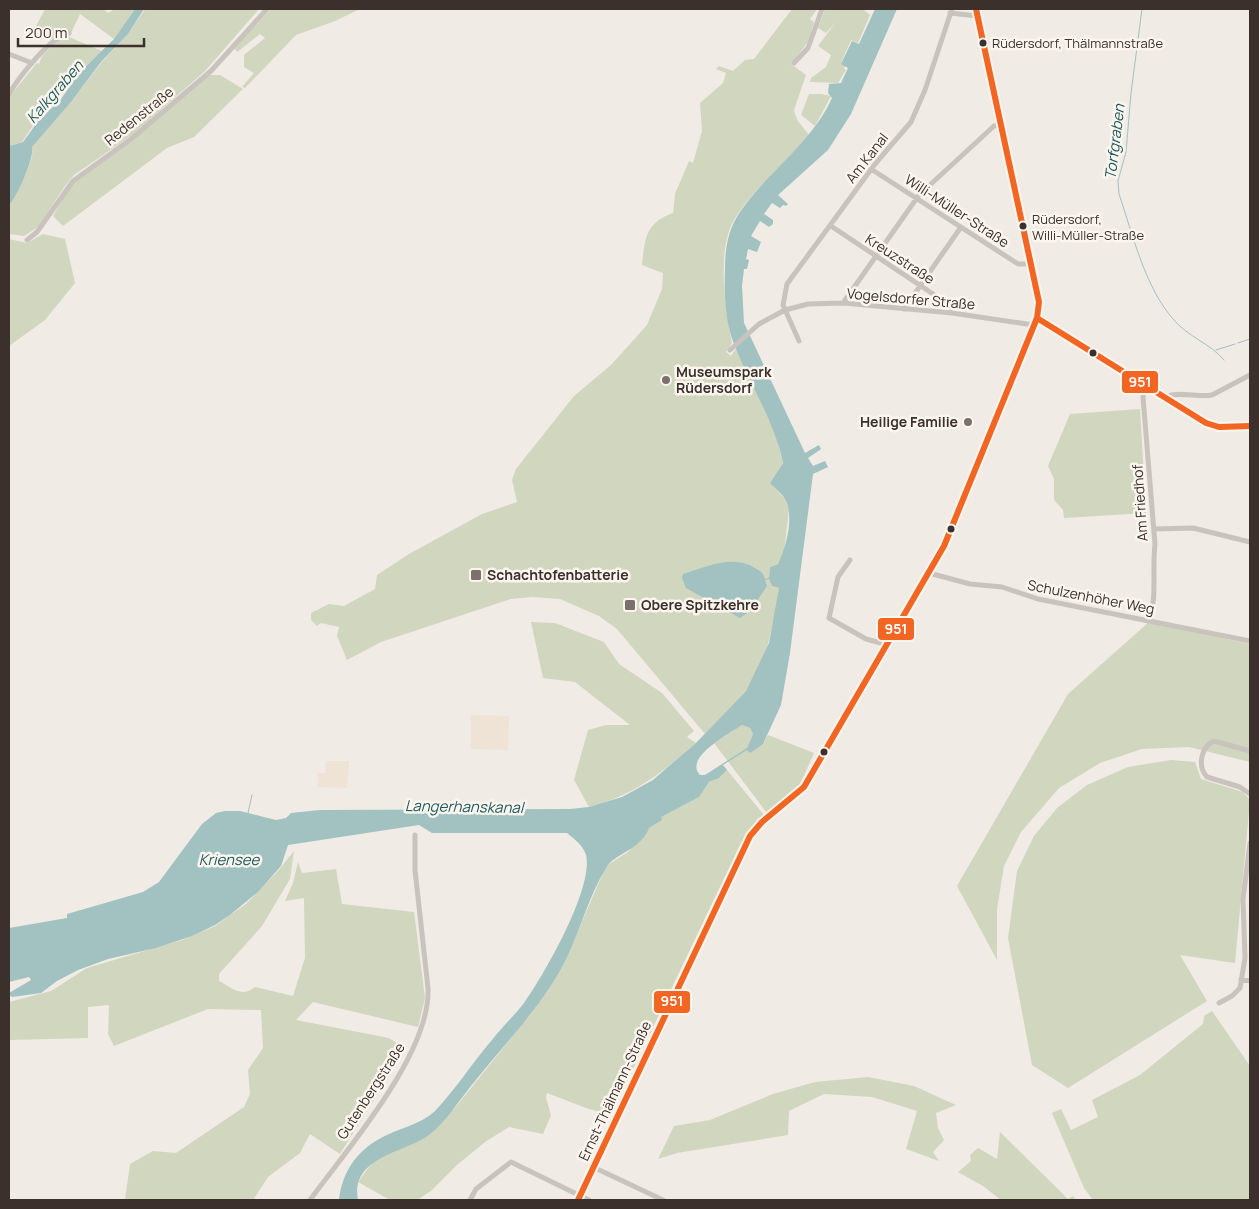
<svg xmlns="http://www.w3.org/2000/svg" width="1259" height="1209" font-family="Manrope,sans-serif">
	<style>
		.green { fill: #d1d6bf }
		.plaza { fill: #eee3d5 }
		.water { fill: #a1c2c1; fill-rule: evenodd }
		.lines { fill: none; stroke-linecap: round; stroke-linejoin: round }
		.stream { stroke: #a1c2c1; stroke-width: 1 }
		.minor { stroke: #c9c3be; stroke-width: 5 }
		.major { stroke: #b8b1ad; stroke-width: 6 }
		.bus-1-casing { stroke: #fbf5ee; stroke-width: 10 }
		.bus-1 { stroke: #f26522; stroke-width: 6 }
		.bus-dot { fill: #3b302b; stroke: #fbf5ee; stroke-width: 2 }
		.poi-dot { fill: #7a716c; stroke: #fbf5ee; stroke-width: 2 }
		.labels { text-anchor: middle; stroke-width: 5; stroke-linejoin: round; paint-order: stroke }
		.bus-label { font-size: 13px; fill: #3b302b; stroke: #fbf5ee; text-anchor: start }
		.street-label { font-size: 14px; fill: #3b302b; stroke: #fbf5ee }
		.poi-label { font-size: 14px; font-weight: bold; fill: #3b302b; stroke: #fbf5ee; text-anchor: start }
		.water-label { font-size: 15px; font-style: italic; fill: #1f5a5e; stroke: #fbf5ee }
		.line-badge { stroke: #fbf5ee; stroke-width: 2 }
		.badge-label { font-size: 14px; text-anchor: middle; font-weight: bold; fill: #fff }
	</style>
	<rect width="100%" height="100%" fill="#f0ebe5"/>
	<!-- green -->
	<path class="green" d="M45 9H103L108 13 115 9H135L114 39 80 14 69 37 102 51 78 73 58 99 38 118 22 142 9 146V97L37 63 39 64 42 56 53 45 50 31 36 26Z
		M145 9H259L205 71 132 135 74 175 65 186 38 227 24 236 9 234C9 226 6 212 9 206 14 193 36 161 32 147L71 102 101 63 128 34Z
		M271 9H360L335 21 296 35 245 88 242 87 254 73 244 67V55L265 38 260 34 237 52 234 48Z
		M792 9H817L810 19 814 22 808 42 791 64 806 75 794 110 797 120 810 136C785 163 755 187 735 218 716 250 725 308 732 343L726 352 731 356 736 349 773 426 783 463 770 483 785 499 789 510 784 552 778 564 770 567 769 579 772 586 779 588 780 592 765 657 746 691 705 734 617 629 599 616 560 599 532 597 511 599 381 642 347 660 337 636 339 627 321 623 317 626 311 620V613L329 604 344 606 375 589 377 575 409 554 482 514 517 502 512 480 516 469 574 396 611 365 647 325 662 289 663 273 642 265C645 239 645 223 673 213L675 194 689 161 693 163 702 131 700 103 723 83 726 73 716 69 719 66 733 71 745 60 754 59Z
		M825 9H863L870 15 858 43 851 40 841 63 845 66 844 69 846 70 838 83 810 82 811 78 826 67 831 55 818 46 836 22 826 33 818 28Z
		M208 75H220L243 89 194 137 167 148 63 226 53 216 68 190 78 179Z
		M809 94H821L831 96 815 126 801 115Z
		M43 234 65 239 75 283 45 320 9 346V239L27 243Z
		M1140 409 1146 513 1064 518 1063 510 1054 500V479L1048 466 1070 414Z
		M531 622 555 623 604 642 619 664 662 693 694 731 687 737 696 743C661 773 635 795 589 807L574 780 588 730 606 725H630L575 682 543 678Z
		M1149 622 1250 644V762L1189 747 1142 749 1100 763 1059 788 1021 832 1004 866 997 909V960L957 886 1068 694Z
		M742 725 750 728 753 734 747 748 763 744 768 735 814 753 800 784 767 813 714 743Z
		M1171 760 1195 762 1201 779 1243 792 1250 800 1235 963 1180 955 1207 1001 1068 1088 1032 1065 1008 938 1017 871 1034 836 1057 808 1087 785 1128 767Z
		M727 770 764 815 756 821 757 824 741 843 611 1115 586 1108 547 1093 546 1098 551 1115 543 1134 509 1127 485 1142 457 1165 431 1191 417 1200H390L358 1182 368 1168 376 1160 429 1135 454 1109 533 1011 552 983 567 956 606 866 628 852 649 828 661 820 660 817 699 797 709 782 719 778Z
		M294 851 290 879 262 926 219 974V981C232 988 242 998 255 987L293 996 305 958 304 898 285 901 293 883 298 862 302 873 336 869 342 904 414 912 425 998 418 1027 313 1002 296 1020 389 1038 406 1049 340 1154 310 1134 300 1153 268 1177 253 1200H125L130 1164 153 1151 176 1153 244 1107 250 1094 248 1070 263 1048 261 1010 208 1009 114 1046 108 1034 109 1005 88 1007V1038L9 1040V1002L51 991 87 968 182 940 215 926 246 904 278 871Z
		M1212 1011 1250 1066V1200H1093L1084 1188 1052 1113 1061 1109 1071 1130 1098 1117 1092 1100 1140 1075 1203 1024 1204 1016Z
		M868 1077 914 1086 956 1105 936 1113 938 1128 944 1140 933 1152 939 1161 906 1149 917 1111 872 1097 824 1094 789 1111 788 1135 677 1153 658 1159 674 1126 710 1120 773 1094 815 1082Z
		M1000 1132 1068 1199 1073 1196 1076 1200H1001L983 1186 958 1172 971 1161 970 1155 978 1148 997 1159Z"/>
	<!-- plaza -->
	<path class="plaza" d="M471 715 509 716 508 750 471 749Z
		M326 761H349L347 788 318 787V773H325Z"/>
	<!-- water -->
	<path class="water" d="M135 9H144L128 34 101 62 71 102 32 147C35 157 16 198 9 205V146L23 142 39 120 61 99 79 73 114 39Z
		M875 9H897L851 114 828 150 778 195 788 204 786 206 783 205 780 208 772 203 764 214 773 220V224L769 227 760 221 751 236 761 242 757 252 748 249 746 259 749 260 747 269H744L742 286 744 323 805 453 819 445 821 449 808 458 813 466 825 461 828 467 813 474 790 653 781 705 763 744 750 753 747 750 723 765 727 770 719 778 709 782 699 797 661 817 662 820 649 828C641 850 613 854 606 868 590 894 581 927 568 955 545 1004 505 1043 471 1086 458 1102 446 1122 429 1135 404 1153 350 1157 358 1200H339C342 1173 356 1151 381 1138 399 1128 420 1125 435 1111 456 1089 472 1063 492 1040 502 1027 514 1016 524 1003 544 975 594 888 586 855 583 845 574 839 567 833H432L419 825 288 845 281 866 259 891 230 915 215 925 192 936 156 948 108 959 78 970 57 981 41 993 12 997 9 995V993L31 980 29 977 9 982V928L67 918V914L143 892 159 882 202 824 216 813 225 811H240L276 820 286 818 291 813 320 810 570 809 589 807 622 797 653 780 669 766 696 743 746 691 769 643 779 588 772 586 769 579 765 580 767 586 751 610 740 618 686 588 682 578 683 574C707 567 732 554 755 568 760 571 763 572 765 579L769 578 770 567 778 564C786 548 794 518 786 501 783 494 775 489 770 483L783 463C774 420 750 385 734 344 725 321 724 294 725 270 725 249 728 229 740 212 768 171 811 144 832 98L828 93 829 84 841 83 848 68 841 64 852 41 859 44ZM742 725 750 728 753 734 747 748 705 775H700C683 757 731 733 742 725Z"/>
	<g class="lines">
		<!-- stream -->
		<path class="stream" d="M1142 9 1131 93 1126 152 1118 181 1119 194C1133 235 1145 288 1174 320 1188 337 1210 343 1224 360
			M1238 343 1250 339
			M1216 350 1235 344
			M248 813 252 795"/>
		<!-- minor -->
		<path class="minor" d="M950 13 977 16
			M9 54 32 63
			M794 63 808 48 822 9
			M9 94C19 77 50 37 69 33
			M871 169 1018 264H1031
			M831 226 939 298 952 308V313
			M27 240 37 232 73 181 131 139 211 71 267 9
			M843 303 919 195 994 126 1001 125
			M904 309 961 227
			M1037 318 1206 423 1219 427 1250 426
			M799 341 783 305 787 284 875 164 911 122 925 90 952 9
			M730 350 759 324 785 310 808 304 843 303 952 313 1034 325
			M1145 385 1143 397 1155 544C1152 569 1157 595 1150 620
			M1165 398C1171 390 1201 398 1212 395L1250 375
			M1154 529 1193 528 1250 542
			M850 560 838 577 829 618 866 639 888 645
			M929 573 970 584 1002 587 1038 599 1250 641
			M1250 751 1214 741C1201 747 1197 766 1207 777L1240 787 1250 794
			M1241 979 1250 981
			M1219 1003 1232 996 1240 988 1245 958 1243 899 1250 843
			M593 1167 663 1200
			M310 1200C348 1148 431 1053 428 988L415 870V835
			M470 1200 476 1189 511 1162 589 1200"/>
		<!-- major -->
		<path class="major" d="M578 1200 750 836C763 816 788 805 804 787L944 546 1037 318 1039 302 1036 288 976 9"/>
		<!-- bus-1 casing -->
		<g class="bus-1-casing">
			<path id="bus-1" d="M1037 318 1206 423 1219 427 1250 426
				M578 1200 750 836 762 822 804 787 944 546 1037 318 1039 302 976 9"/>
		</g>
		<!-- bus-1 -->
		<use href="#bus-1" class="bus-1"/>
	</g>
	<!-- markers -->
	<g class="bus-dot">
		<circle cx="983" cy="43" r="4.5"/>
		<circle cx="1023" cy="226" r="4.5"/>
		<circle cx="1093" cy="353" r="4.5"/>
		<circle cx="951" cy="529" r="4.5"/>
		<circle cx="824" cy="752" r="4.5"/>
	</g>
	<g class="poi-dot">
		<circle cx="666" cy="380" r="5"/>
		<circle cx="968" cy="422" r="5"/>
		<rect x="470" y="569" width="12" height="12" rx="2.5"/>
		<rect x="624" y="599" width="12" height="12" rx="2.5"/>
	</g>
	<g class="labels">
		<!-- bus labels -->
		<g class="bus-label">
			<text x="992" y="48">Rüdersdorf, Thälmannstraße</text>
			<text x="1032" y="224">Rüdersdorf,<tspan x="1032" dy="16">Willi-Müller-Straße</tspan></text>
		</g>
		<!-- street labels -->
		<g class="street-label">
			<text transform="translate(139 116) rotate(-39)" y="5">Redenstraße</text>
			<text transform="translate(867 158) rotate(-52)" y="5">Am Kanal</text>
			<text transform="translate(957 211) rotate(33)" y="5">Willi-Müller-Straße</text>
			<text transform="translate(900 259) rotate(33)" y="5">Kreuzstraße</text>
			<text transform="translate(911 299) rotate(5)" y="5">Vogelsdorfer Straße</text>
			<text transform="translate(1140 503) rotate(-94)" y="5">Am Friedhof</text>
			<text transform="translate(1091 597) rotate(11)" y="5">Schulzenhöher Weg</text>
			<text transform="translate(371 1091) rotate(-57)" y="5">Gutenbergstraße</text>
			<text transform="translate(615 1091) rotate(-65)" y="5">Ernst-Thälmann-Straße</text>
		</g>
		<!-- poi labels -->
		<g class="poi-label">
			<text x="676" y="377">Museumspark<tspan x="676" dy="16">Rüdersdorf</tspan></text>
			<text x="958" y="427" text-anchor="end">Heilige Familie</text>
			<text x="487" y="580">Schachtofenbatterie</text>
			<text x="641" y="610">Obere Spitzkehre</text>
		</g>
		<!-- water labels -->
		<g class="water-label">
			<text transform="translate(55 92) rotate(-49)" y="5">Kalkgraben</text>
			<text transform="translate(1115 142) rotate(-83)" y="5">Torfgraben</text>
			<text transform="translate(464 807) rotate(1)" y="5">Langerhanskanal</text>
			<text x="229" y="865">Kriensee</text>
		</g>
	</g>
	<g class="line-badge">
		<rect x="1121" y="370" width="38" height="24" rx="5" fill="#f26522"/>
		<rect x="877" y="617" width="38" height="24" rx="5" fill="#f26522"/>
		<rect x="653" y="990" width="38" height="24" rx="5" fill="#f26522"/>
	</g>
	<g class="badge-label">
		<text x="1140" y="387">951</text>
		<text x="896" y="634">951</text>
		<text x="672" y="1006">951</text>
	</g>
	<!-- border -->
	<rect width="1259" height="1209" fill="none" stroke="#3b302b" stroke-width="20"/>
	<!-- scale -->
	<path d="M18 38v8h126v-8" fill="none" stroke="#3b302b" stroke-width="2.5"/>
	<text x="25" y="38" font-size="15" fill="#3b302b" stroke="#fbf5ee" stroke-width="4" paint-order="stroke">200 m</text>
</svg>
